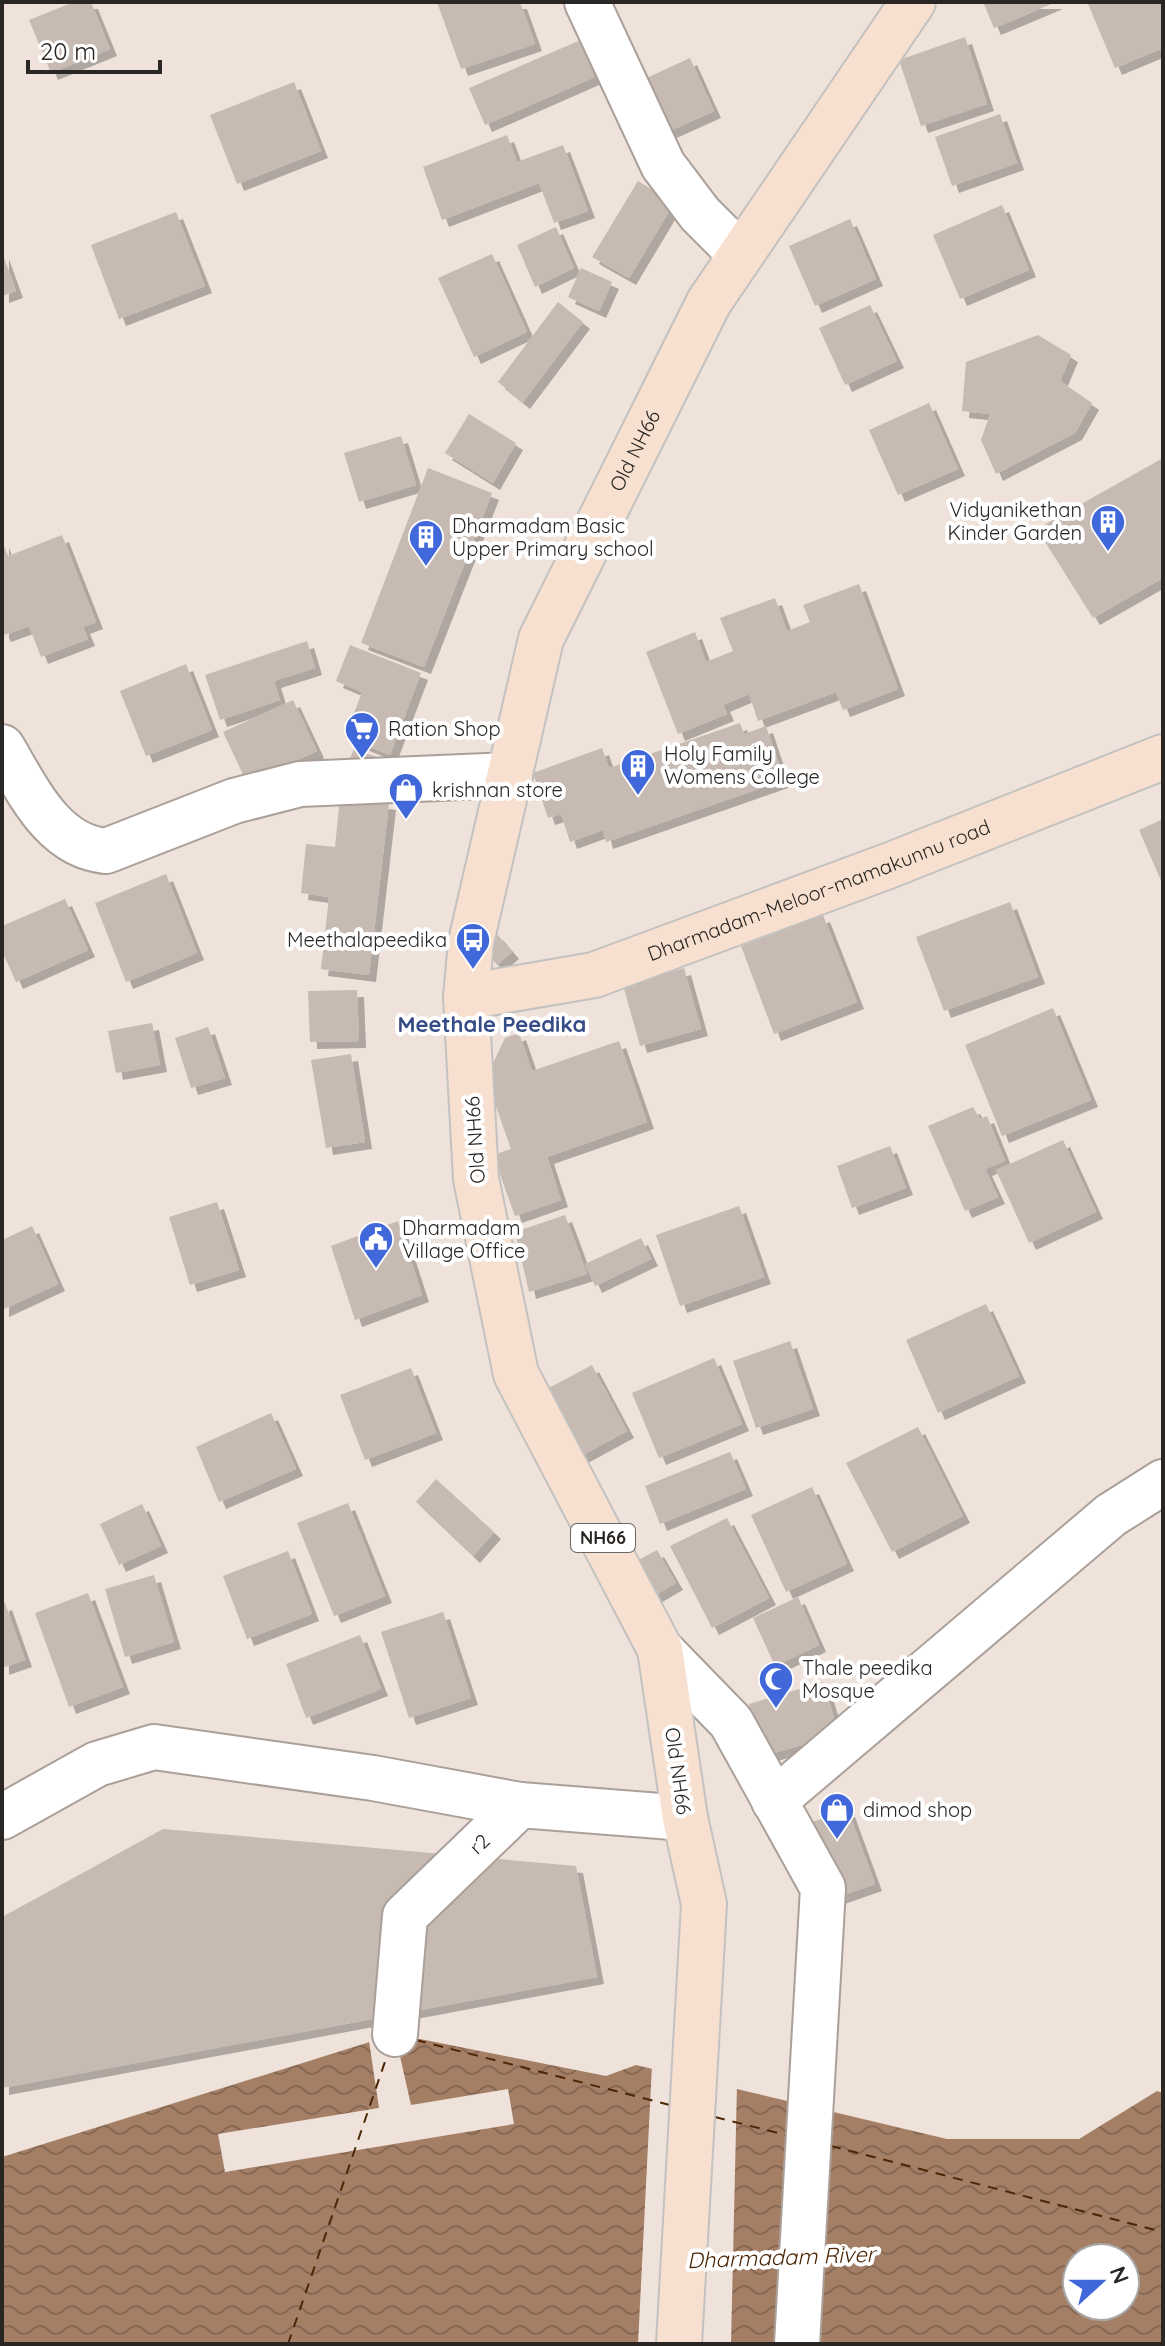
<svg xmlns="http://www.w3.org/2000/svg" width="1165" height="2346" font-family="Quicksand,sans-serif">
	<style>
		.water { fill: url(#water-waves); fill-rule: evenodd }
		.pier { fill: #eee2da }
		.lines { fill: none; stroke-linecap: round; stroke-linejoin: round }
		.ferry { stroke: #4c2605; stroke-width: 2; stroke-dasharray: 10 8; stroke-linecap: butt }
		.building { fill: #c6bab3; filter: url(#shadow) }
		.minor-casing { stroke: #aba099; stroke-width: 48 }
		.major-casing { stroke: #c3c2c1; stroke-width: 48 }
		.minor { stroke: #fff; stroke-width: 44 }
		.major { stroke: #f7e0d0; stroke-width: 44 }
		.labels { text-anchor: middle; stroke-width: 8; stroke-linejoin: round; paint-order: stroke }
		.shield { fill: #fff; stroke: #6a6765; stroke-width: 2 }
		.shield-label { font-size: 18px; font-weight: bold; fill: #2a2623 }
		.street-label { font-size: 20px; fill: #2a2623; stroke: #fff }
		.poi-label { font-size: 20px; fill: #2a2623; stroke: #fff; text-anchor: start }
		.neighbourhood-label { font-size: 22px; font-weight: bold; fill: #364c86; stroke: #fff }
		.water-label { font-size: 22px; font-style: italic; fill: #4c2605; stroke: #fff }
	</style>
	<defs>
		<pattern id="water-waves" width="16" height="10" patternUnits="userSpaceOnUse" patternTransform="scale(2)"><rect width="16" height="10" fill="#a47f66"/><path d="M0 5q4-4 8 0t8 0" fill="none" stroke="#866854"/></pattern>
		<filter id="shadow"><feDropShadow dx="7" dy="7" stdDeviation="0" flood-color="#0004"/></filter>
	</defs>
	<rect width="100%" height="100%" fill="#eee2da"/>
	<!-- water -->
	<path class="water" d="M395 2034 606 2076 636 2065 947 2139H1079L1157 2091 1163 2093V2344H2V2157ZM1077 2258H1125V2306H1077Z"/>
	<!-- pier -->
	<path class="pier" d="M395 2034 411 2105 508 2089 514 2124 225 2172 218 2134 379 2108 369 2041Z
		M652 2065 737 2085 731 2344H638Z"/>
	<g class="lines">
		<!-- ferry -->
		<path class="ferry" d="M416 2040 670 2105
			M715 2117 786 2135
			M831 2146 1163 2232
			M288 2344 388 2053"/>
	</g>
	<!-- building -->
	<path class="building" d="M74 2H91L110 49 51 73 29 20Z
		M437 2H520L535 44 461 69Z
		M983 2H1056L994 28Z
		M1092 2H1163V48L1115 68 1088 4Z
		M965 37 987 104 921 126 899 60Z
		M583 39 599 75 485 125 469 88Z
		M690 58 714 111 663 134 640 81Z
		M294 82 321 151 237 184 210 115Z
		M1000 114 1017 163 952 186 935 137Z
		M507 135 517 162 563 145 588 211 554 223 539 183 442 220 423 167Z
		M638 181 674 203 629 278 592 257Z
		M1002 205 1029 270 960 299 933 235Z
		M176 212 205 286 119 319 91 245Z
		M850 219 876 279 815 306 789 246Z
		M556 227 574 268 535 287 517 245Z
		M2 252 16 291 2 296Z
		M492 254 527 332 474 357 438 278Z
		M581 268 612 282 599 311 568 297Z
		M558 302 583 322 523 402 498 382Z
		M870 305 897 361 845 385 819 328Z
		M1038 335 1071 355 1060 381 1092 403 1075 433 996 474 981 440 990 414 962 411 966 362Z
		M929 403 958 469 898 495 869 430Z
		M469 414 516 443 493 483 445 453Z
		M401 436 416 485 359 502 344 453Z
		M1163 458V578L1093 618 1037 529Z
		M428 468 492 493 424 667 361 643Z
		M62 535 96 622 83 627 88 639 41 657 29 626 4 635 2 631V541L8 556Z
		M859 584 898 689 843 710 836 692 758 721 749 694 723 705 727 714 678 734 646 652 695 632 706 662 733 651 720 618 775 598 787 631 810 622 803 605Z
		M307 641 315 668 274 681 280 700 220 720 205 675Z
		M350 645 421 673 390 755 345 737 362 692 336 681Z
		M186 664 212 730 146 756 120 691Z
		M293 700 317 751 247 783 223 732Z
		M740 723 744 734 766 726 784 780 606 842 603 830 570 842 561 814 548 818 533 773 602 748 609 768Z
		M354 749 377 757 371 773 348 763Z
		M340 797 389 803 369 975 321 969 329 897 301 893 306 844 335 847Z
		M1163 819V885L1139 830Z
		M166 874 197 953 126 982 95 903Z
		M65 899 88 950 16 982 2 951V926Z
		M1010 902 1038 977 944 1011 916 937Z
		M823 915 857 1002 774 1034 741 946Z
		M496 933 512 952 497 965 482 947Z
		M684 968 701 1029 640 1046 623 985Z
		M357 990 359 1041 310 1042 308 991Z
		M1053 1008 1091 1100 1002 1136 965 1045Z
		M152 1023 160 1065 116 1073 108 1031Z
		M208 1027 225 1078 191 1088 175 1038Z
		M519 1033 532 1071 619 1041 647 1122 547 1157 561 1200 515 1216 493 1155 511 1149 486 1078 505 1038Z
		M351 1054 365 1142 326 1148 311 1060Z
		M973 1107 980 1119 987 1116 1005 1161 985 1169 998 1197 965 1211 928 1126Z
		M1063 1140 1096 1212 1029 1243 996 1170Z
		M890 1146 906 1188 852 1208 837 1166Z
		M217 1202 239 1270 190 1285 169 1217Z
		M739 1206 764 1277 680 1306 656 1235Z
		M565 1215 587 1274 529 1292 515 1232Z
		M398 1221 422 1295 355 1320 331 1246Z
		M32 1226 58 1284 2 1310V1240Z
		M641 1238 651 1259 595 1286 585 1264Z
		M986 1304 1019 1376 938 1413 906 1340Z
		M790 1341 813 1409 756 1428 733 1361Z
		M714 1358 742 1424 659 1458 632 1393Z
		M592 1365 627 1431 581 1456 545 1390Z
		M411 1368 436 1433 365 1460 340 1395Z
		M271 1413 296 1469 219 1502 196 1447Z
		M918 1427 963 1516 892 1552 846 1463Z
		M730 1452 746 1489 660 1524 645 1486Z
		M436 1479 494 1532 473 1556 416 1502Z
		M812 1487 847 1564 786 1592 751 1515Z
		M348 1503 385 1596 334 1616 297 1523Z
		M142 1504 161 1546 119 1565 100 1524Z
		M727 1518 769 1598 712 1628 670 1546Z
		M657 1550 676 1583 645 1601 626 1567Z
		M288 1551 312 1614 247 1639 223 1576Z
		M154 1575 174 1642 125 1657 105 1589Z
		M88 1593 123 1687 69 1707 35 1613Z
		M798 1597 819 1645 775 1666 753 1618Z
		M5 1603 25 1660 2 1668V1604Z
		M443 1612 471 1698 409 1718 381 1632Z
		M360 1635 381 1689 306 1718 286 1664Z
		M823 1682 839 1734 764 1756 749 1704Z
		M848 1810 875 1884 835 1898 809 1823Z
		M163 1829 576 1866 597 1977 2 2088V1917Z"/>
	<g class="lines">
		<!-- minor casing -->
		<g class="minor-casing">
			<g id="minor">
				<path d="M587 2 663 165 700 214 740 254"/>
				<path d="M2 747C28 790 52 846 106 851L234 801 300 784 510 775"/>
				<path d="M660 1649 731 1722 823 1888 797 2344"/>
				<path d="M774 1801 1111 1515 1163 1482"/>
				<path d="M2 1817 97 1764 154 1747 373 1778 520 1805"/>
				<path id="s1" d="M395 2034 405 1916 520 1805 685 1818"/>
			</g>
		</g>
		<!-- major casing -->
		<g class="major-casing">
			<g id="major">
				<path id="s2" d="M466 997 594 975 888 866 1163 757"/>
				<path id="s3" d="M679 2344 704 1904 685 1818 660 1649 516 1374 476 1179 466 997 471 942 541 639 709 302 913 2"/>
			</g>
		</g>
		<!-- minor -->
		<use href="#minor" class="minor"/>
		<!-- major -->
		<use href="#major" class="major"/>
	</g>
	<!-- icons -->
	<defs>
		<g id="building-pin" transform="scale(1.8)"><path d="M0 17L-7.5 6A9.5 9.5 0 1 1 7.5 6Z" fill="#4168da" stroke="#fff"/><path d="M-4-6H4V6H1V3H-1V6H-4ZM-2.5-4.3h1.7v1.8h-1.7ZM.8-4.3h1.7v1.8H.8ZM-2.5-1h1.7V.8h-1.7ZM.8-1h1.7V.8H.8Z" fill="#fff"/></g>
		<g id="supermarket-pin" transform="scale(1.8)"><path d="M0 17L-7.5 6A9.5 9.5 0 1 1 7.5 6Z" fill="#4168da" stroke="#fff"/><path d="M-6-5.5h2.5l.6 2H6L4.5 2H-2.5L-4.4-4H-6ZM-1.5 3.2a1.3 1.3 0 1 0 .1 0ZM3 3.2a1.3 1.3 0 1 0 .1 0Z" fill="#fff"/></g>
		<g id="shop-pin" transform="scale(1.8)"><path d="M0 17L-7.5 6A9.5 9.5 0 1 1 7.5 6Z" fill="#4168da" stroke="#fff"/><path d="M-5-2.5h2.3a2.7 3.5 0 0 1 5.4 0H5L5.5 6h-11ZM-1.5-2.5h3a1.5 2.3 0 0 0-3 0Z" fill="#fff"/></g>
		<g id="bus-pin" transform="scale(1.8)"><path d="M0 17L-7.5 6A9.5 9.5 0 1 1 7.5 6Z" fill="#4168da" stroke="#fff"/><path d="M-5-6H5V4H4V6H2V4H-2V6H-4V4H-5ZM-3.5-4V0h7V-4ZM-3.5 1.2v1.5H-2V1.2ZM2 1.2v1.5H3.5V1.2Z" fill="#fff"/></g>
		<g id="civic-pin" transform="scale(1.8)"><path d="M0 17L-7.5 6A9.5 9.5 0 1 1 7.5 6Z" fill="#4168da" stroke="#fff"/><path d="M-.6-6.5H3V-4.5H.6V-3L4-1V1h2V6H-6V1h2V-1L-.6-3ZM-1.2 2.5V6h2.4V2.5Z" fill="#fff"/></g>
		<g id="mosque-pin" transform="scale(1.8)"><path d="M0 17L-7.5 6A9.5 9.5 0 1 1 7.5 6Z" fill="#4168da" stroke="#fff"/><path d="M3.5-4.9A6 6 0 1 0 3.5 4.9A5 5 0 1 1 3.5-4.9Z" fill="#fff"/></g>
	</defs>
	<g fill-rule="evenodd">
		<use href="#building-pin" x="1108" y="522"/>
		<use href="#building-pin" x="426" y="537"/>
		<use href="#supermarket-pin" x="362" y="729"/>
		<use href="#building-pin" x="638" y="766"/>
		<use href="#shop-pin" x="406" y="790"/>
		<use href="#bus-pin" x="473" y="940"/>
		<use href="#civic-pin" x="376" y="1239"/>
		<use href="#mosque-pin" x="776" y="1679"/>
		<use href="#shop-pin" x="837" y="1810"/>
	</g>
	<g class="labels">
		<!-- shield labels -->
		<rect class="shield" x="571" y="1524" width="64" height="28" rx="6"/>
		<g class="shield-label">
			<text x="603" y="1544">NH66</text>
		</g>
		<!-- street labels -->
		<g class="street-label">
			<text dy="7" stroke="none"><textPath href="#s3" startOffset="1968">Old NH66</textPath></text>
			<text dy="7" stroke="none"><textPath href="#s2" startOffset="370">Dharmadam-Meloor-mamakunnu road</textPath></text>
			<text transform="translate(475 1140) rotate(-94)" y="7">Old NH66</text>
			<text transform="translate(678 1771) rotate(82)" y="7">Old NH66</text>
			<text dy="7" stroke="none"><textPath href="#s1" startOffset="222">r2</textPath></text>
		</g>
		<!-- poi labels -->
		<g class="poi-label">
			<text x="1082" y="517" text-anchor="end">Vidyanikethan<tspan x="1082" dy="23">Kinder Garden</tspan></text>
			<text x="452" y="533">Dharmadam Basic<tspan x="452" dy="23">Upper Primary school</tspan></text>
			<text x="388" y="736">Ration Shop</text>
			<text x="664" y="761">Holy Family<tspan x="664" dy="23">Womens College</tspan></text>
			<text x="432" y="797">krishnan store</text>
			<text x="447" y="947" text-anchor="end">Meethalapeedika</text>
			<text x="402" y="1235">Dharmadam<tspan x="402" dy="23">Village Office</tspan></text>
			<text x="802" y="1675">Thale peedika<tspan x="802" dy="23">Mosque</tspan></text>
			<text x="863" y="1817">dimod shop</text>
		</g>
		<!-- neighbourhood labels -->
		<g class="neighbourhood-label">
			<text x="492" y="1032">Meethale Peedika</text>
		</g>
		<!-- water labels -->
		<g class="water-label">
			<text transform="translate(781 2257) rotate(-2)" y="8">Dharmadam River</text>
		</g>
	</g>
	<!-- border -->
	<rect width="1165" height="2346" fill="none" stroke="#2a2623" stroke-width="8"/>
	<!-- north arrow -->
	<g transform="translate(1101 2282) rotate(69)"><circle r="38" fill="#ffffff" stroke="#aaa8a7" stroke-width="2"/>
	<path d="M0-6L14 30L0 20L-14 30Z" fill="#4168da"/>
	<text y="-12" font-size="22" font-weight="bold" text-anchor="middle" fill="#2a2623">N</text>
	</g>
	<!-- scale -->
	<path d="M28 60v12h132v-12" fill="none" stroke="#2a2623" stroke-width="4"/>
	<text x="40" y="60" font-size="24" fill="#2a2623" stroke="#ffffff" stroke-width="6" paint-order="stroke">20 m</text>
</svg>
